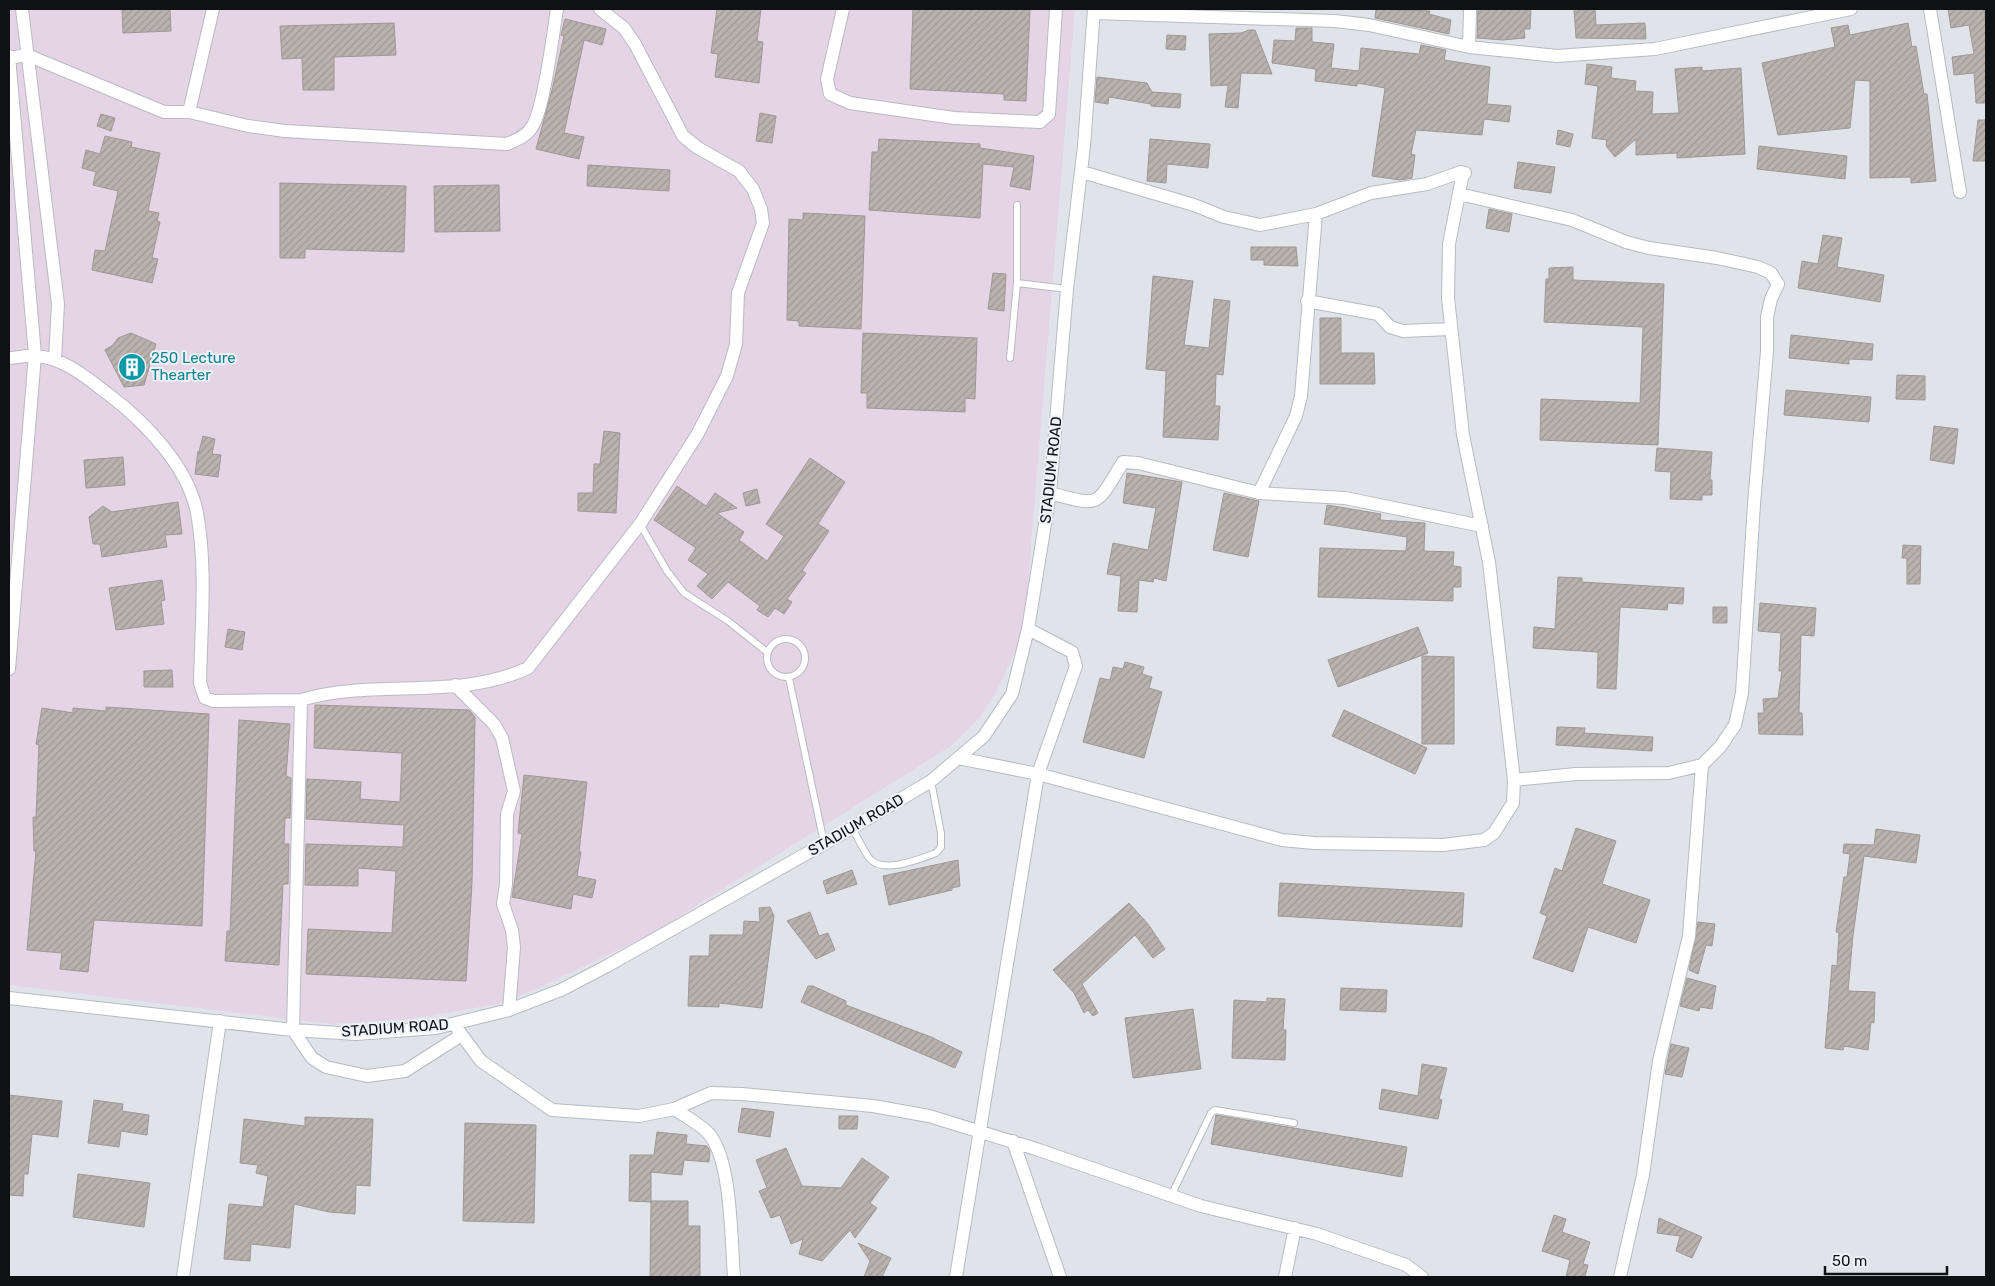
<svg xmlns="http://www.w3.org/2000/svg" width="1995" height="1286" font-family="Rubik,sans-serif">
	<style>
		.education { fill: #e5d4e5 }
		.building { fill: url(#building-hatch); stroke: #9f9895 }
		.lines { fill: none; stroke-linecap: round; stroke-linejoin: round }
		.service-casing { stroke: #b7bbc1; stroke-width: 8 }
		.minor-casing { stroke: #b7bbc1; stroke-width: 14 }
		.service { stroke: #fff; stroke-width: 6 }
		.minor { stroke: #fff; stroke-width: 12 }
		.labels { text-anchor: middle; stroke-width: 4; stroke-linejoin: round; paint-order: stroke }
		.culture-label { font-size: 15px; fill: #0d838f; stroke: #edf2f8; text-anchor: start }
		.street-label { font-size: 15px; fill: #101114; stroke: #edf2f8 }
	</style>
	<defs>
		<pattern id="building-hatch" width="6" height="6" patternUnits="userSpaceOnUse" patternTransform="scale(1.25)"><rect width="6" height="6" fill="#b9b2af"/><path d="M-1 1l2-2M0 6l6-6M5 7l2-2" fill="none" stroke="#9e9896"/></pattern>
	</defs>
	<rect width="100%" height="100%" fill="#e0e4ea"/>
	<!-- education -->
	<path class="education" d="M9 9H1075L1024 632 997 691 980 717 951 746 651 934 543 986 498 1004 410 1019 330 1024 9 985Z"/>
	<!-- building -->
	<path class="building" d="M122 9H170L171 31 123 33Z
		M717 9H761L757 41 763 42 759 83 715 77 718 54 711 53Z
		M913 9H1030L1026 101 1004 100V94L910 89Z
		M1376 9 1430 11 1429 14 1451 20 1449 34 1375 18Z
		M1478 9H1531L1530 29H1524L1525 38 1503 40 1477 38Z
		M1574 9H1595L1596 25 1645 23 1646 39 1576 38Z
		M1948 9H1984L1986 24V103H1976L1974 73 1954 75 1952 57 1974 54 1969 25 1951 28Z
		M565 19 606 29 602 45 584 40 564 133 584 137 579 159 536 149 552 90 564 36 561 35Z
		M394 23 396 55 334 57V90H303L302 58 282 59 280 26Z
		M1908 23 1912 47 1916 46 1924 94H1927L1936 181 1911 183V177L1870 178V81L1855 80 1850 128 1778 135 1762 63 1835 47 1831 28 1848 25 1850 35Z
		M1296 28H1312V42L1334 44 1331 68 1359 71 1361 48 1419 54 1421 45 1446 50 1444 60 1490 67 1487 104 1511 106 1509 122 1484 119 1482 135 1416 130 1411 154 1415 155 1412 178 1400 180 1372 176 1385 88 1357 83V86L1315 81 1316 69 1272 63 1274 40 1295 41Z
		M1249 30H1255L1272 74 1241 73 1238 108 1225 107 1228 85 1211 86 1209 34 1241 33Z
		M1167 35 1186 36 1185 50 1166 49Z
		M1587 64 1612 67 1611 78 1636 81 1635 91 1653 92 1652 114 1679 113 1675 69 1702 67V71L1741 68 1745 154 1677 158V153L1636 155V139L1615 157 1606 146 1607 140 1592 138 1598 86 1585 84Z
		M1097 77 1147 83 1152 92 1181 94 1180 108 1151 106V104L1109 97 1108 104 1095 102Z
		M760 113 776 116 772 143 756 141Z
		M101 114 115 118 111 131 97 126Z
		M1978 120H1986V161H1973Z
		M1558 130 1573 134 1570 147 1556 144Z
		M105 136 132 142 131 147 160 153 148 211 159 213 157 221 160 222 152 258 158 259 152 283 92 270 95 250 105 251 118 191 93 185 96 172 82 168 86 150 100 154Z
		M879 139 980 144V148L1034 156 1030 190 1010 186 1014 167 983 164 980 218 869 210 872 152H878Z
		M1150 139 1210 144 1208 168 1167 164 1166 183 1147 181Z
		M1759 146 1847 156 1845 179 1757 169Z
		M1518 162 1555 167 1551 193 1514 188Z
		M588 165 670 170 669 191 587 186Z
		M280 183 406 186 404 252 305 249V258H280Z
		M499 185 500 231 435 232 434 186Z
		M1489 209 1512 214 1509 232 1486 228Z
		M803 213 865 216 861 329 799 326V321L787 320 789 219 803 220Z
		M1823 235 1842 238 1837 267 1884 275 1880 302 1798 288 1802 261 1818 264Z
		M1251 247H1296L1298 266 1264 265V260H1251Z
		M1573 267V280L1664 284 1658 445 1540 440 1541 399 1640 403 1643 327 1544 322 1546 279H1549V268Z
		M993 273 1006 274 1004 311 988 309Z
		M1153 276 1193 281 1184 345 1209 348 1214 299 1230 301 1223 375 1216 374 1215 406H1220L1218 440 1163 437 1166 371 1146 369Z
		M1320 318H1341V353H1374L1375 384H1320Z
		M131 333 156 344 144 385 124 387 105 350 113 345 118 338Z
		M863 333 977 338 975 399 965 398V412L867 408V393H861Z
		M1791 335 1873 344 1872 360 1849 359V364L1789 358Z
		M1897 375 1925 376V400L1896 399Z
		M1786 390 1871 397 1869 422 1784 415Z
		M1934 426 1958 429 1954 464 1930 460Z
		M604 431 620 433 616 513 578 511V493H593L594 464H600Z
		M203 436 215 439 212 454 221 455 218 477 195 474 198 451 199 452Z
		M1657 448 1712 452 1710 480H1712V495H1702V500L1670 499 1671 472 1655 471Z
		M123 457 125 485 86 488 84 460Z
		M810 458 845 482 818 524 829 531 802 571 806 573 787 599 792 602 784 614 775 608 768 617 757 610 760 606 728 582 712 599 697 586 708 574 688 560 696 548 654 520 677 486 706 506 715 493 737 508 717 513 744 532 739 540 767 561 784 536 766 524Z
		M1127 473 1182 482 1166 581 1154 578 1153 582 1139 580 1137 612 1118 611 1121 576 1107 574 1113 543 1148 550 1156 508 1123 503Z
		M757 489 760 503 746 506 743 493Z
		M1224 493 1259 501 1248 557 1213 550Z
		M178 502 182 534 165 535 167 547 102 557 100 544H93L89 517 103 506 112 512Z
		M1327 505 1381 514 1380 520 1425 523 1424 551 1454 552 1453 566 1461 567V587H1453V601L1318 597 1320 548 1406 551 1407 537 1324 524Z
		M1903 545 1921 546 1920 584H1907V558H1902Z
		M1558 577 1582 578V582L1684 588 1683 604 1668 603 1667 610 1620 607 1616 689 1597 688 1598 652 1533 648 1534 627 1555 629Z
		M162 580 165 600 161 601 164 624 116 630 109 588Z
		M1760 603 1816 608 1814 636 1801 635 1799 713H1802L1803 735 1759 734 1758 713H1764L1763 699 1778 698 1782 671H1779L1781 633 1758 631Z
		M1713 607H1727V623H1713Z
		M1418 627 1428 653 1338 687 1328 660Z
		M228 629 245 632 242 650 225 647Z
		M1422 656 1454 657V744H1422Z
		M1125 662 1144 667 1142 674 1152 677 1149 688 1162 692 1144 758 1083 742 1100 678 1110 680 1113 667 1123 669Z
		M172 670 173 687H144V671Z
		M315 705 469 710 475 717 472 883 466 981 306 974 308 929 392 933 396 871 358 868V886L305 885 306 844 403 847 404 825 306 819 307 779 361 782 360 799 400 802 402 753 314 748Z
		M106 707 209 714 202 926 94 920 88 972 60 969 62 953 27 950 36 851H34L33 817H36L39 745 36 744 42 708 73 713V708L106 711Z
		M1344 710 1427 748 1415 774 1332 736Z
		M239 720 290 724 286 776 291 778 290 818H285L284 844H289L288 884H283L279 965 225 961 227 931H230Z
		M1557 727 1585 728 1584 733 1653 737 1652 751 1556 745Z
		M524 775 587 782 579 852H581L577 876 596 880 592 898 573 894 571 909 512 897 522 834 518 833Z
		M1576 828 1616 841 1602 884 1650 900 1636 943 1588 927 1573 972 1533 958 1547 916 1540 913 1555 868 1562 871Z
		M1876 829 1920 835 1916 863 1864 856 1853 935 1848 991 1875 992 1874 1023 1871 1022 1868 1050 1844 1046 1843 1050 1825 1048 1832 965 1837 966 1839 933 1836 932 1844 877H1847L1850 854 1843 853 1844 844 1874 845Z
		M958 860 960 886 952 888V890L889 905 883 876Z
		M852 870 857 884 827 894 823 881Z
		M1280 883 1464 893 1462 927 1278 916Z
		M1129 903 1148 924 1165 949 1153 958 1135 935 1082 984 1098 1013 1093 1016 1088 1010 1084 1013 1074 993 1053 970Z
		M770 907 774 916 762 1008 719 1003V1007L688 1006 690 956H709L710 935H743L744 921 760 922 759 908Z
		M810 912 819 936 828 933 835 950 816 959 787 921Z
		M1698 922 1715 924 1712 946 1706 945 1698 974 1689 970Z
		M1687 978 1716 986 1712 1009 1700 1007 1699 1011 1680 1006Z
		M808 986H813L846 1001V1005L931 1037 962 1052 955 1068 801 1002Z
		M1341 988 1387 990 1386 1012 1340 1010Z
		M1267 998 1285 999 1283 1030H1286L1285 1060 1232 1058 1234 1000 1267 1002Z
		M1193 1009 1201 1069 1133 1078 1125 1018Z
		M1671 1044 1689 1048 1682 1077 1665 1074Z
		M1422 1064 1447 1068 1439 1099 1442 1100 1438 1119 1379 1109 1382 1089 1418 1096Z
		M9 1095 62 1101 58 1137 32 1134 28 1174H24L23 1196 9 1195Z
		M94 1100 123 1104 122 1111 149 1115 147 1135 121 1131 119 1147 88 1143Z
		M742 1108 774 1112 770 1137 738 1132Z
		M1216 1115 1407 1147 1402 1177 1211 1144Z
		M839 1116H858L857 1129H839Z
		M305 1117 373 1119 370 1186 356 1185 355 1214 329 1212 294 1204 290 1248 251 1244 250 1261 224 1259 229 1204 263 1207 268 1176 256 1173 258 1165 240 1163 244 1119 305 1126Z
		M465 1123 536 1125 534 1223 463 1221Z
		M657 1132 687 1135 686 1144 707 1146 710 1151 709 1162 684 1160 682 1175 651 1172V1202L629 1201 630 1155H654Z
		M786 1148 802 1186 841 1188 862 1158 889 1177 870 1203 877 1208 855 1238 850 1230 822 1261 799 1254 803 1239 791 1244 780 1215 771 1218 759 1191 767 1188 756 1160Z
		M78 1174 150 1183 144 1227 73 1217Z
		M651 1201H688V1226H700V1277H650Z
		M1554 1215 1566 1219 1562 1232 1590 1242 1583 1264 1588 1265 1585 1277H1566L1570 1260 1542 1251Z
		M1659 1218 1702 1237 1692 1258 1676 1251 1680 1236 1657 1233Z
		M858 1243 891 1258 882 1277H864L870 1261Z"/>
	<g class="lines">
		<!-- service casing -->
		<g class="service-casing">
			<path id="service" d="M1017 205V283L1067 289
				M1010 358 1017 283
				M640 524 667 571 684 593 728 621 767 652
				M767 658a19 19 0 1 1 38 0a19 19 0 1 1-38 0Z
				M789 678 824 843
				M852 828C858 838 863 850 870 859 883 874 920 859 936 853L941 847V833L931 781
				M1171 1196 1211 1113 1215 1110 1294 1123"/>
		</g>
		<!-- minor casing -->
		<g class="minor-casing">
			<path id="minor" d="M22 9 58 304 55 359
				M843 9 827 79 830 94 850 103 954 118 1040 122 1049 114 1056 9
				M1930 9 1960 192
				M1094 13 1335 21 1369 25 1469 47 1557 56 1655 49 1851 9
				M1469 47 1470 9
				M9 56 35 355 9 669
				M9 58 27 55 164 112H189L248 126 285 131 507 144C516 140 527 136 532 127 544 109 553 34 557 9
				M189 112 213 9
				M1082 172 1194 205 1224 217 1260 225 1316 214 1371 193 1427 184 1461 172 1465 173
				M1459 194 1572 220 1626 242 1649 248 1717 258 1758 267 1771 273 1778 284 1771 299 1767 317V351L1754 504 1742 693 1735 725 1720 747 1702 765 1669 773 1576 774 1514 780
				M1307 301 1378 314 1390 327 1403 331 1451 329
				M9 358C17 358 27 355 35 356 63 357 87 378 108 394 144 421 188 466 197 513 207 568 201 627 200 683L205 698 214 701 301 700
				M1050 493C1102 507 1095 507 1123 462L1138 463 1259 493 1345 498 1482 526
				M1259 493 1296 416 1301 396 1316 214
				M455 685 494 724 502 738 514 791 507 814 506 884 503 904 512 930 514 947 509 1010
				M958 758 1038 774 1282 840 1314 843 1443 845 1484 840 1494 833 1513 803 1514 780 1489 562 1463 435 1448 298 1449 244 1462 178 1465 173
				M9 998 293 1030 356 1034 436 1028 509 1010 561 990 607 966 852 828 931 781 984 736 1012 694 1028 629 1050 493 1067 289 1084 146 1094 9
				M458 1030 481 1061 552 1110 639 1116 674 1109 711 1093 742 1094 873 1106 929 1116 1036 1149 1201 1206 1317 1234 1406 1265 1422 1277
				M460 1036 405 1071 367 1076 326 1067 312 1058 293 1030 301 700C374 678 458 701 528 668L640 524 697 435 727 376 736 344 738 293 763 223 761 209 753 189 739 171 698 148 683 136 635 44 624 28 600 9
				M674 1109C685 1116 700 1124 709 1134 732 1161 731 1241 734 1277
				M1013 1141 1060 1277
				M183 1277 220 1021
				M956 1277 1038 774 1076 666 1072 652 1028 629
				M1285 1277 1295 1228
				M1620 1277 1643 1175 1659 1061 1689 936 1702 765"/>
		</g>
		<!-- service -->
		<use href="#service" class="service"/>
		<!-- minor -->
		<use href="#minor" class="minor"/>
	</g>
	<!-- icons -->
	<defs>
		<g id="building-disc" transform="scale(1.4375)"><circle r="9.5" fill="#0f9aa8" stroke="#edf2f8"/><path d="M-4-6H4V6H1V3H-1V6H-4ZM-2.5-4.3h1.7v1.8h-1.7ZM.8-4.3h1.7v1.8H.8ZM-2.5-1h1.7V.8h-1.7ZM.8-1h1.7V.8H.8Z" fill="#fff"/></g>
	</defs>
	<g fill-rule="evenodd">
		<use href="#building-disc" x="132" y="367"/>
	</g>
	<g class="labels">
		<!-- culture labels -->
		<g class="culture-label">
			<text x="151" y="363">250 Lecture<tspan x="151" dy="17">Thearter</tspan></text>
		</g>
		<!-- street labels -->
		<g class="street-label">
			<text transform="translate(1051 470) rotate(-84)" y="5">STADIUM ROAD</text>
			<text transform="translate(856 825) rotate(-30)" y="5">STADIUM ROAD</text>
			<text transform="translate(395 1028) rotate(-4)" y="5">STADIUM ROAD</text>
		</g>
	</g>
	<!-- border -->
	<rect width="1995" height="1286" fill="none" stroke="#101114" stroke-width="20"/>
	<!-- scale -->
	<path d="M1825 1266v8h122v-8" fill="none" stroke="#101114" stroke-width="2.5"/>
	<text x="1832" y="1266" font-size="15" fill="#101114" stroke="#edf2f8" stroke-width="4" paint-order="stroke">50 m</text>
</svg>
